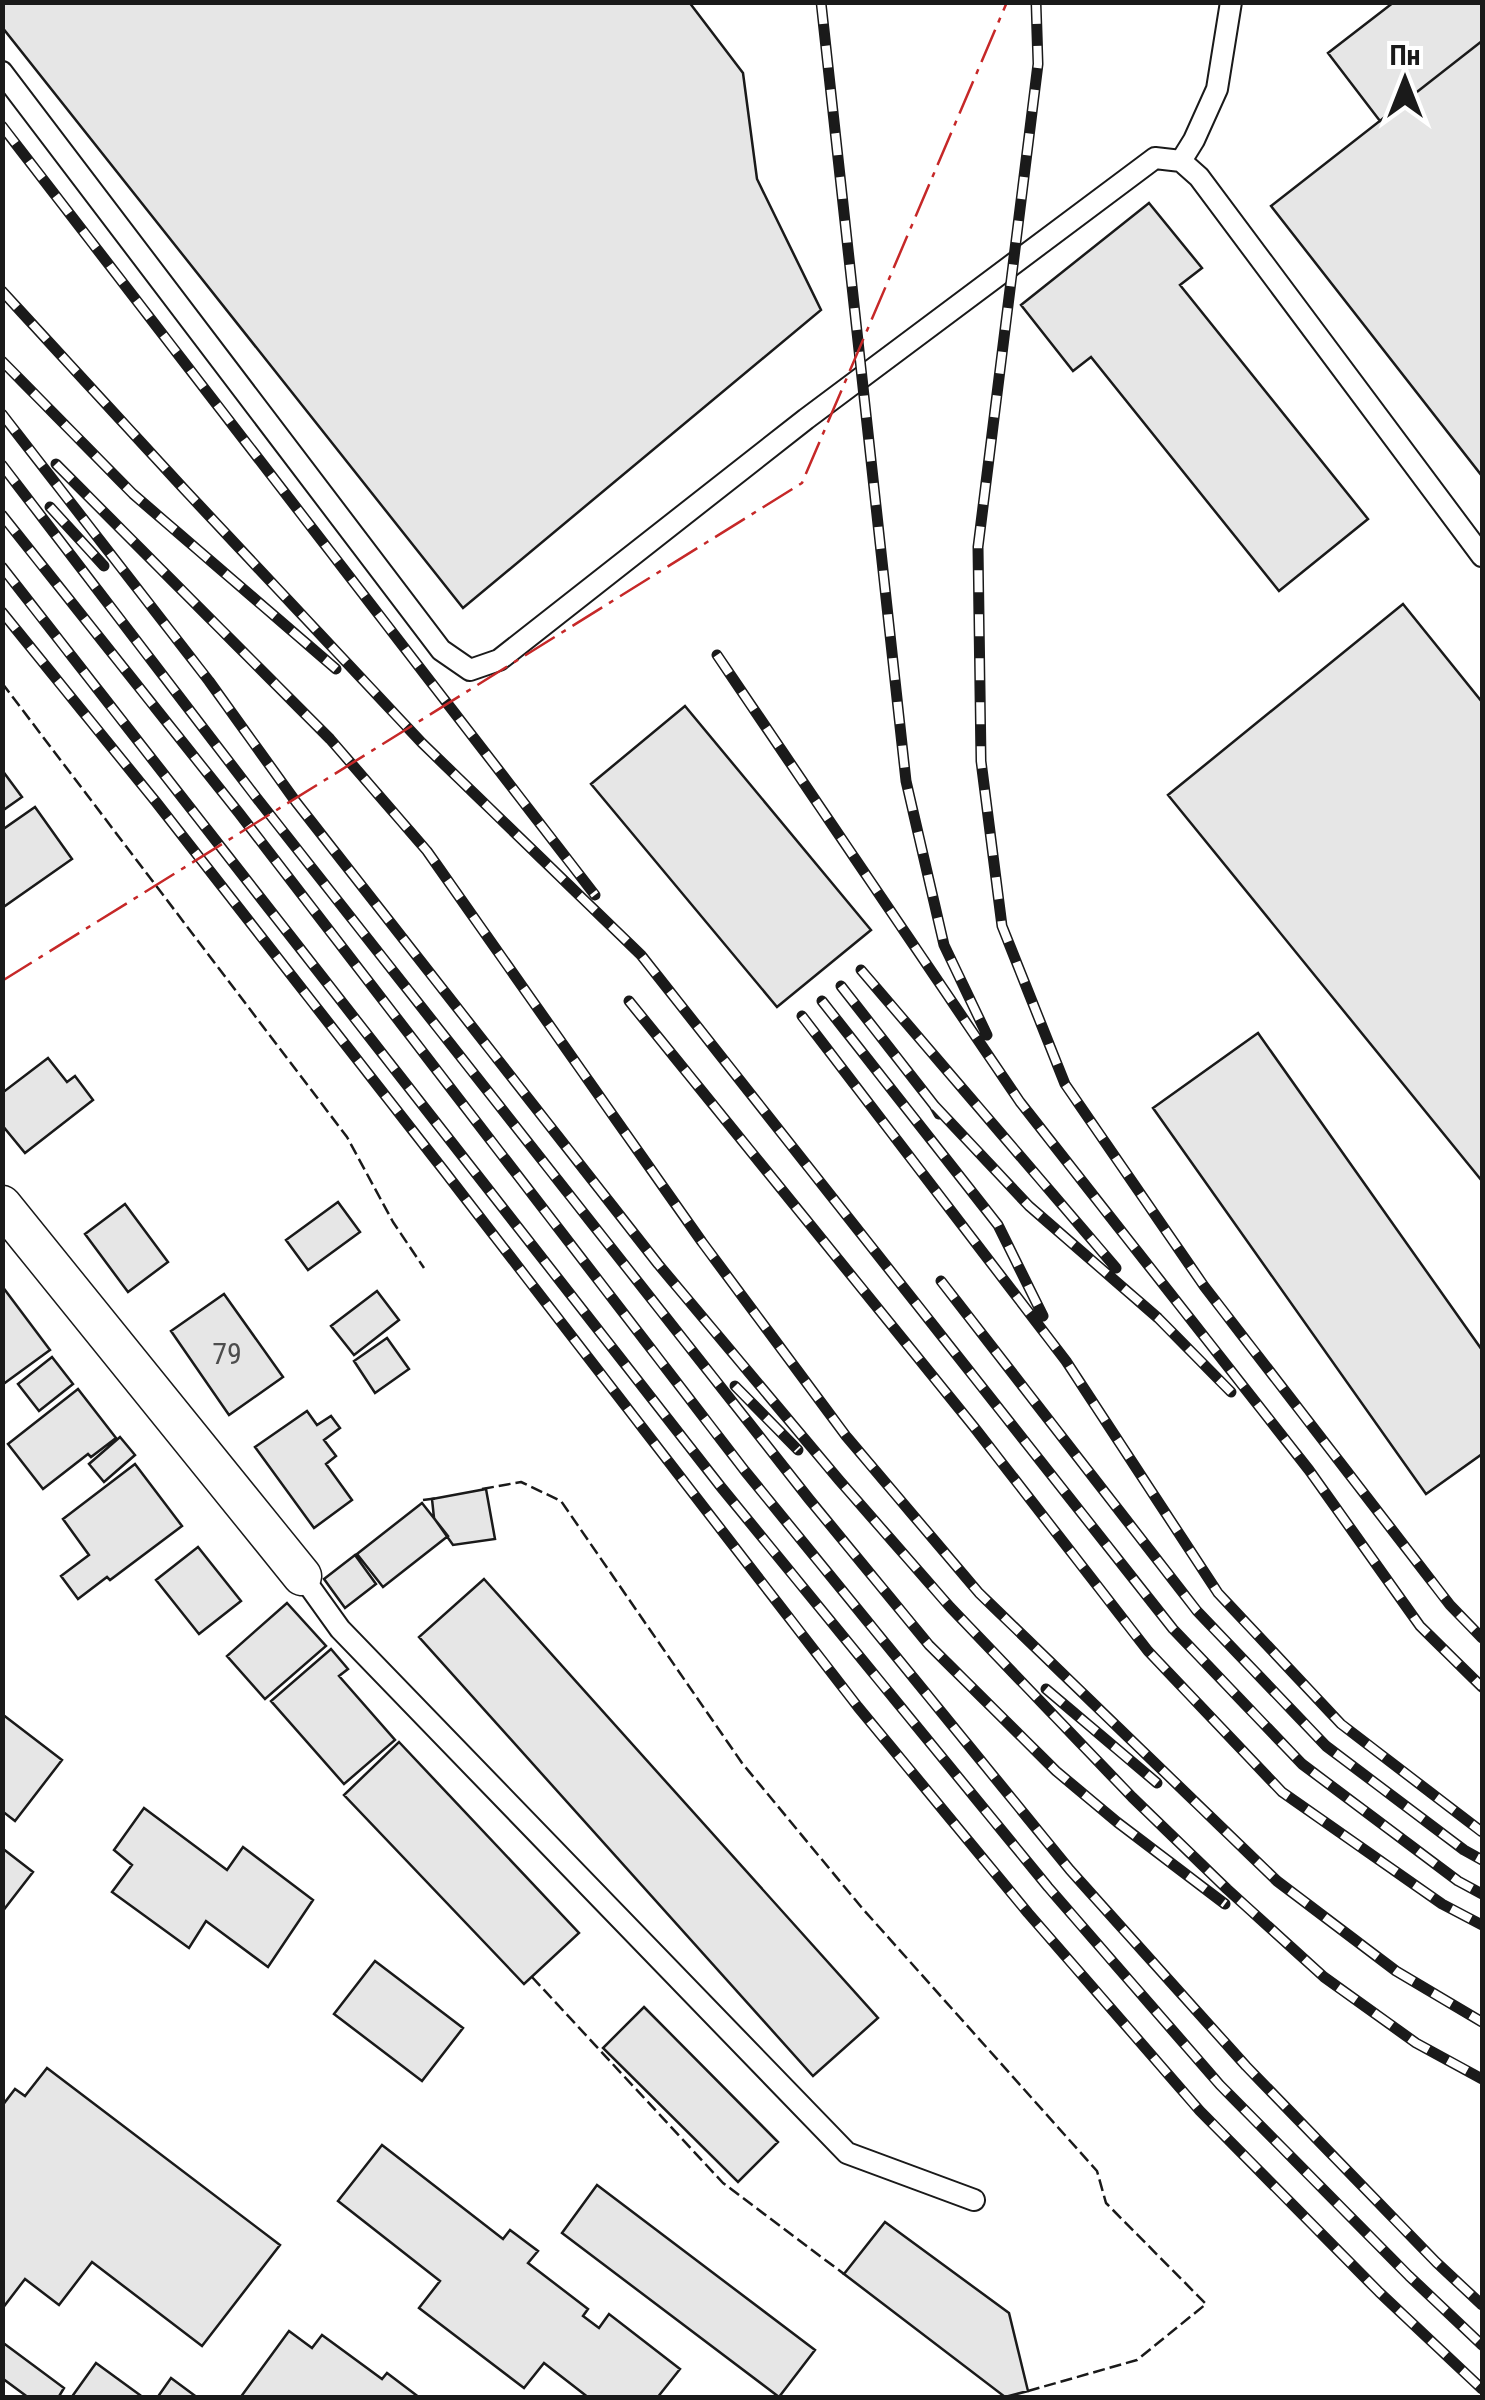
<svg xmlns="http://www.w3.org/2000/svg" width="1485" height="2400" font-family="'Roboto Condensed',sans-serif">
	<style>
		.building { fill: #e6e6e6; stroke: #1a1a1a; stroke-width: 2.5 }
		.lines { fill: none; stroke-linecap: round; stroke-linejoin: round }
		.service-casing { stroke: #1a1a1a; stroke-width: 24 }
		.minor-casing { stroke: #1a1a1a; stroke-width: 41 }
		.service { stroke: #fff; stroke-width: 20 }
		.minor { stroke: #fff; stroke-width: 38 }
		.rail-casing { stroke: #1a1a1a; stroke-width: 11 }
		.rail { stroke: #fff; stroke-width: 8; stroke-dasharray: 22; stroke-linecap: butt }
		.fence { stroke: #1a1a1a; stroke-width: 2.5; stroke-dasharray: 12 5; stroke-linecap: butt }
		.power { stroke: #c62828; stroke-width: 2.5; stroke-dasharray: 35 8 5 8; stroke-linecap: butt }
		.labels { text-anchor: middle; stroke-width: 8; stroke-linejoin: round; paint-order: stroke }
		.number-label { font-size: 30px; fill: #4d4d4d }
	</style>
	<rect width="100%" height="100%" fill="#fff"/>
	<!-- building -->
	<path class="building" d="M2 2H689L743 73 757 179 821 310 463 608 2 27Z
		M1394 2H1482V41L1380 121 1328 53Z
		M1482 41V476L1271 206Z
		M1149 203 1202 268 1180 285 1368 519 1279 591 1091 357 1073 371 1021 305Z
		M1403 604 1482 702V1181L1168 795Z
		M685 706 871 930 777 1007 591 784Z
		M2 770 22 797 2 811Z
		M35 807 72 859 2 908V830Z
		M1258 1033 1482 1350V1454L1426 1494 1153 1108Z
		M48 1058 67 1082 75 1076 93 1100 25 1153 2 1125V1093Z
		M338 1202 360 1232 308 1270 286 1240Z
		M125 1204 168 1262 128 1292 85 1234Z
		M2 1286 50 1350 2 1385Z
		M377 1291 399 1320 354 1355 331 1326Z
		M224 1294 283 1377 229 1415 171 1331Z
		M387 1338 409 1369 375 1393 354 1361Z
		M52 1357 73 1384 39 1411 18 1384Z
		M78 1389 116 1438 91 1457 88 1454 43 1489 8 1444Z
		M307 1411 317 1425 331 1416 340 1428 324 1440 336 1456 326 1464 352 1500 314 1528 255 1447Z
		M120 1437 135 1455 104 1482 89 1464Z
		M135 1464 182 1526 110 1580 107 1577 78 1599 61 1576 89 1555 63 1519Z
		M486 1489 495 1539 453 1545 434 1518 432 1499Z
		M422 1503 448 1536 383 1587 357 1554Z
		M198 1547 241 1601 199 1634 156 1580Z
		M355 1555 376 1584 345 1608 324 1579Z
		M484 1579 878 2018 813 2076 419 1637Z
		M287 1603 326 1646 265 1699 227 1656Z
		M331 1649 348 1669 339 1676 395 1740 344 1784 271 1701Z
		M2 1714 62 1760 15 1821 2 1811Z
		M399 1742 579 1933 524 1984 344 1795Z
		M144 1808 227 1870 243 1847 313 1900 268 1967 206 1921 189 1948 112 1892 132 1865 114 1850Z
		M2 1848 33 1872 2 1912Z
		M375 1961 463 2028 422 2081 334 2014Z
		M644 2007 778 2142 738 2182 603 2048Z
		M47 2068 280 2245 202 2346 92 2262 59 2305 25 2279 2 2309V2106L15 2089 25 2096Z
		M382 2145 503 2239 510 2230 538 2251 528 2263 588 2309 583 2316 599 2328 609 2314 680 2369 657 2398H589L544 2363 524 2388 419 2308 440 2281 338 2201Z
		M597 2185 815 2350 779 2397 562 2233Z
		M885 2222 1009 2313 1028 2391 1005 2397 844 2274Z
		M289 2331 312 2348 322 2335 382 2379 387 2373 420 2398H240Z
		M2 2342 64 2388 58 2398H29L2 2378Z
		M96 2363 144 2398H71Z
		M171 2378 198 2398H157Z"/>
	<g class="lines">
		<!-- service casing -->
		<g class="service-casing">
			<path id="service" d="M2 72 441 650 470 670 499 660 806 419 1155 158 1181 161 1199 177 1482 556
				M1181 161 1194 140 1217 89 1231 2
				M302 1576 340 1629 847 2153 974 2200"/>
		</g>
		<!-- minor casing -->
		<g class="minor-casing">
			<path id="minor" d="M2 1205 302 1576"/>
		</g>
		<!-- service -->
		<use href="#service" class="service"/>
		<!-- minor -->
		<use href="#minor" class="minor"/>
		<!-- rail casing -->
		<g class="rail-casing">
			<path id="rail" d="M821 2 906 781 944 945 987 1035
				M1036 2 1038 64 978 547 981 761 1002 926 1065 1084 1204 1286 1450 1605 1482 1638
				M2 126 595 895
				M2 291 184 489 422 743 641 955 1173 1629 1302 1764 1458 1881 1482 1894
				M2 361 133 494 336 669
				M2 414 209 681 296 802 658 1264 839 1480 950 1607 1132 1797 1227 1889 1324 1977 1416 2043 1482 2079
				M56 464 330 739 427 851 702 1242 846 1436 979 1593 1277 1881 1396 1971 1482 2022
				M2 465 256 797 809 1499 929 1645 1056 1771 1117 1822 1225 1904
				M50 507 104 566
				M2 515 239 813 745 1471 1070 1870 1246 2066 1436 2262 1482 2305
				M2 567 721 1487 1048 1887 1220 2085 1409 2276 1482 2345
				M2 612 156 802 445 1172 858 1707 1028 1913 1200 2111 1379 2292 1482 2389
				M717 655 1020 1102 1309 1470 1420 1626 1482 1687
				M861 970 1116 1268
				M841 986 934 1105 939 1114
				M629 1001 974 1427 1148 1651 1282 1792 1442 1904 1482 1925
				M822 1001 998 1225 1043 1316
				M802 1016 1066 1361 1218 1593 1341 1724 1482 1832
				M934 1105 1029 1206 1158 1318 1231 1392
				M941 1281 1197 1611 1326 1746 1464 1850 1482 1860
				M735 1386 798 1450
				M1046 1689 1157 1783"/>
		</g>
		<!-- rail -->
		<use href="#rail" class="rail"/>
		<!-- fence -->
		<path class="fence" d="M2 683 347 1137 393 1222 424 1268
			M482 1489 521 1482 561 1501 742 1763 862 1908 1097 2171 1106 2203 1206 2304 1137 2360 1028 2391
			M423 1500 438 1498
			M532 1977 723 2183 844 2274"/>
		<!-- power -->
		<path class="power" d="M2 981 802 483 1007 2"/>
	</g>
	<g class="labels">
		<!-- number labels -->
		<g class="number-label">
			<text x="227" y="1364">79</text>
		</g>
	</g>
	<!-- border -->
	<rect width="1485" height="2400" fill="none" stroke="#1a1a1a" stroke-width="10"/>
	<!-- north arrow -->
	<g transform="translate(1405 80)" stroke="#ffffff" stroke-width="8" paint-order="stroke">
	<path d="M0-8L18 38L0 25L-18 38Z" fill="#1a1a1a"/>
	<text y="-15" font-size="28" font-weight="bold" text-anchor="middle" fill="#1a1a1a">Пн</text>
	</g>
</svg>
